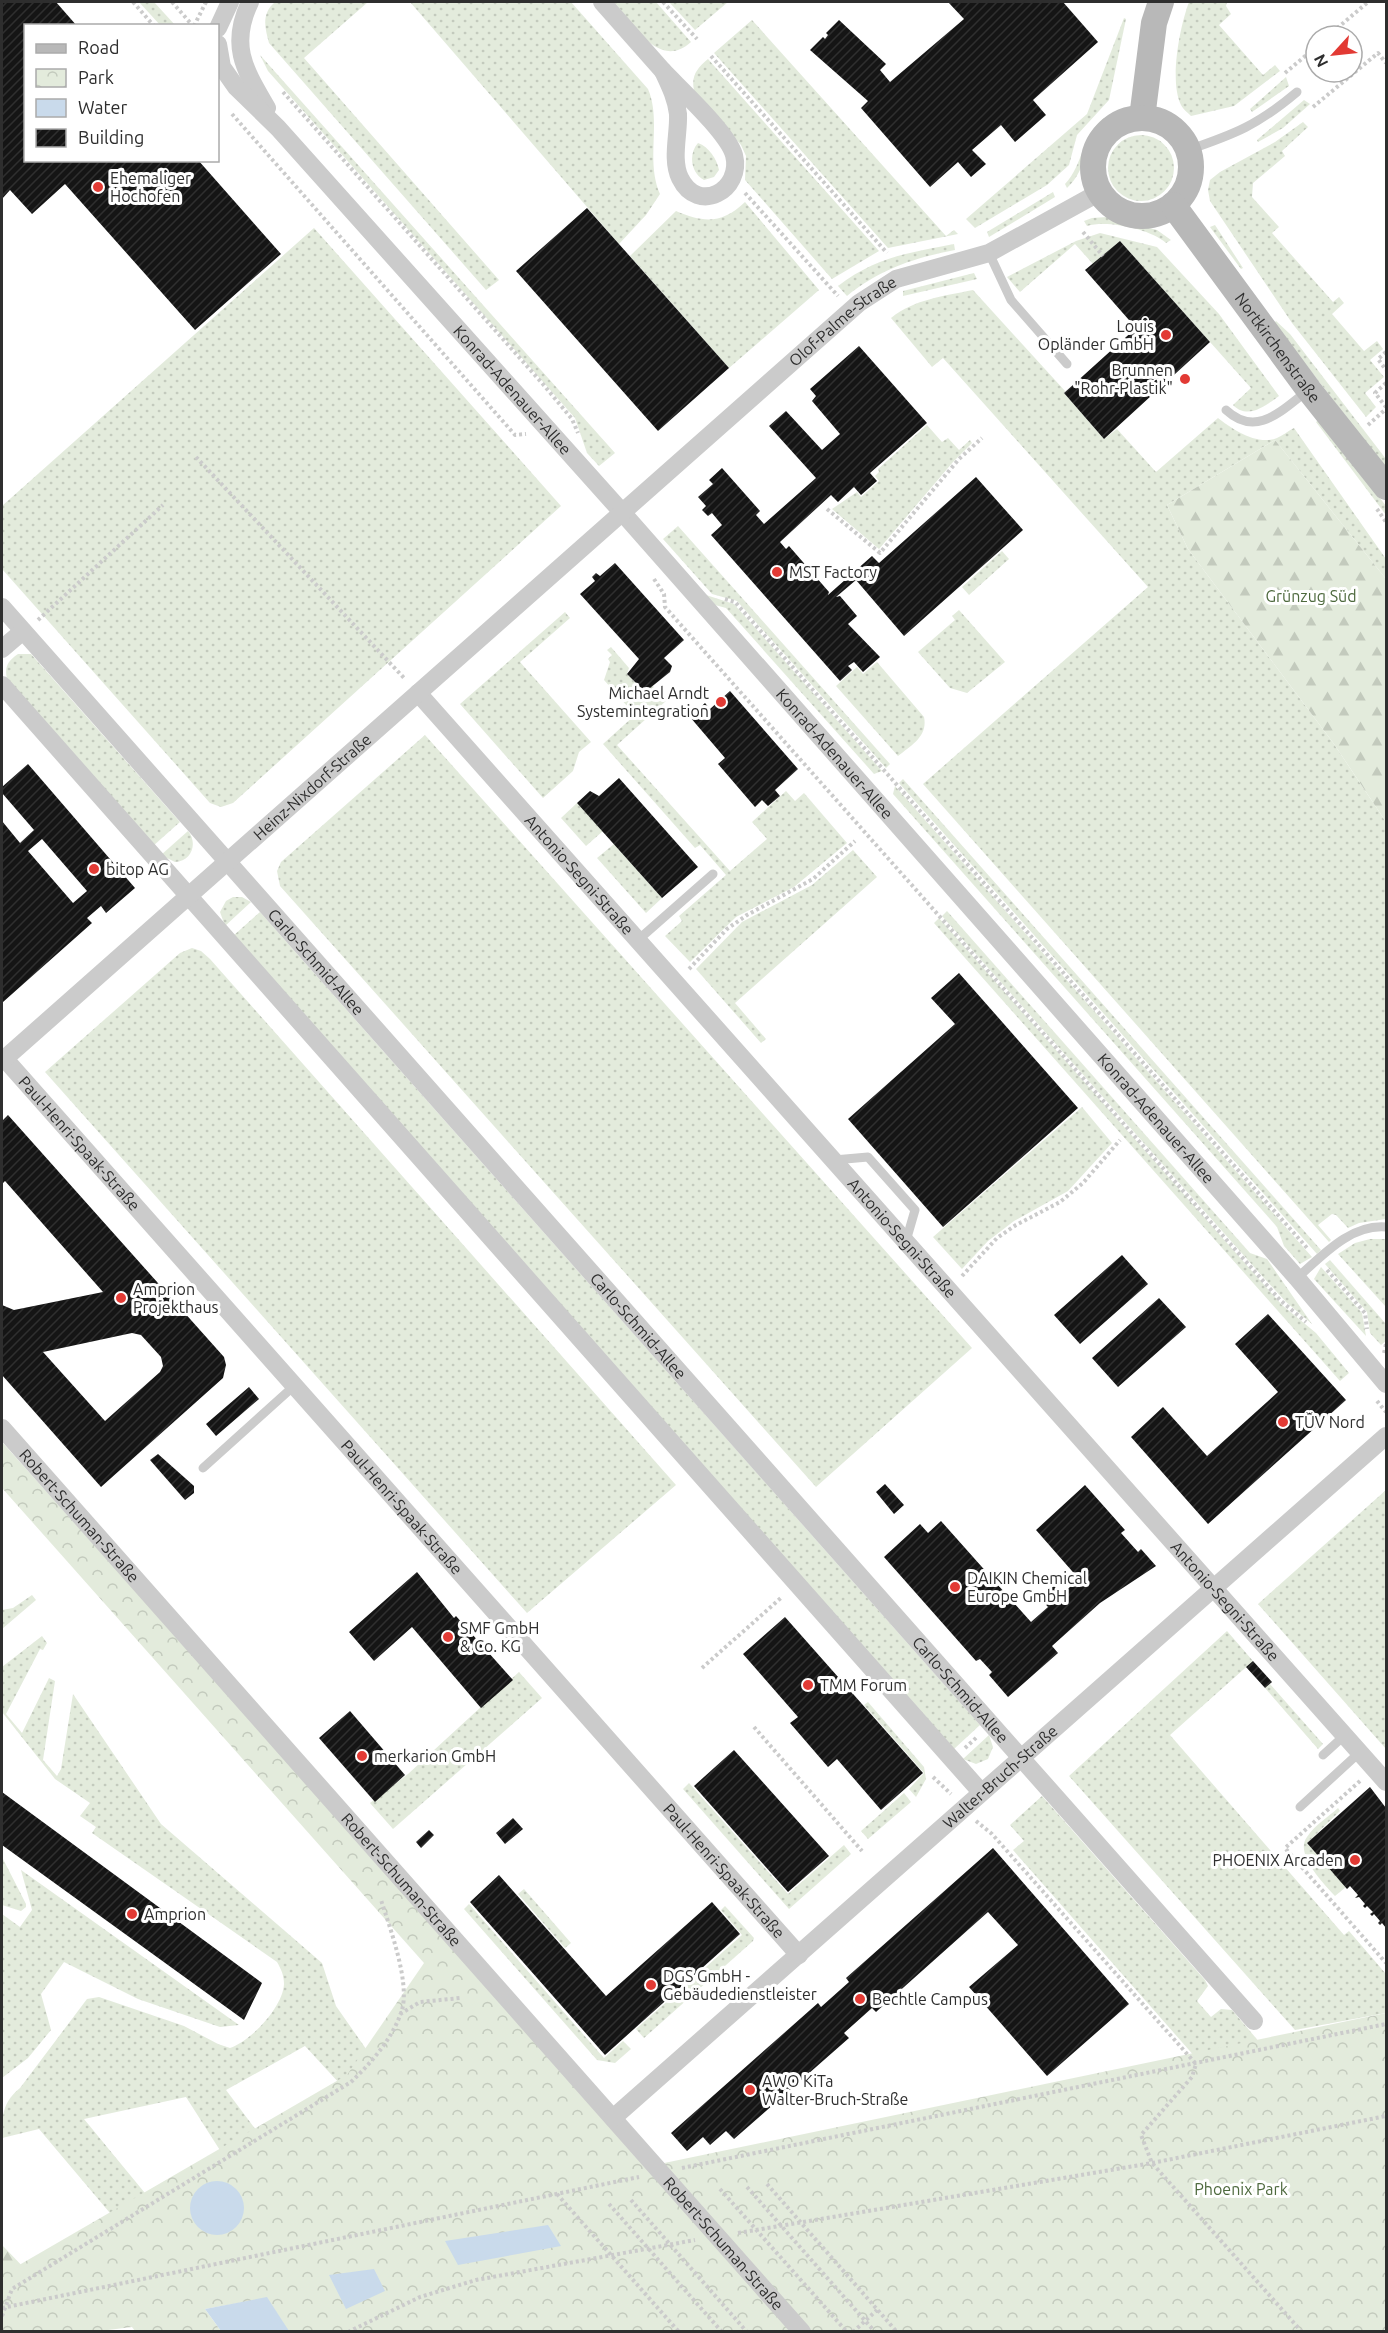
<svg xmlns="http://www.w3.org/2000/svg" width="1388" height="2333" font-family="Ubuntu,sans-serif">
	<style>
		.grass { fill: url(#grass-dots) }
		.forest { fill: url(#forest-firs) }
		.park { fill: url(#park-crowns) }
		.water { fill: #c9daeb }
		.building { fill: url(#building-hatch); fill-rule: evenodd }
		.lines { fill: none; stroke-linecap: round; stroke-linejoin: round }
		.path { stroke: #cbcbcb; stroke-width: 4; stroke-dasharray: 3 3; stroke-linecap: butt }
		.lane { stroke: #cbcbcb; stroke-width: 9 }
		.street { stroke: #cbcbcb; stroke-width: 18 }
		.secondary { stroke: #b8b8b8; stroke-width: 26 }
		.poi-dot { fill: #e23a34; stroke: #fff; stroke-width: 2 }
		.labels { text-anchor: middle; stroke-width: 6; stroke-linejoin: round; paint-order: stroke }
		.poi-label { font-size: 16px; fill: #2e2e2e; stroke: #fff; text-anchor: start }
		.street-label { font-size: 16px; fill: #2e2e2e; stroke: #fff }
		.park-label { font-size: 16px; fill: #4d693d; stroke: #fff }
	</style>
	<defs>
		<pattern id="grass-dots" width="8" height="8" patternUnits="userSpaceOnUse" patternTransform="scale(1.5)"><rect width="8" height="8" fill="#e3ebdc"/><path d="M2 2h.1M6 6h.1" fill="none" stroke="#c3cabd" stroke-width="1.8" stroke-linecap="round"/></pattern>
		<pattern id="forest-firs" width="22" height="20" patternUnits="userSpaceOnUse" patternTransform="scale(1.5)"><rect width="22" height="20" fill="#e3ebdc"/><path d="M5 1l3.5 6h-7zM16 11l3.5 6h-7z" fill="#c3cabd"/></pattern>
		<pattern id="park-crowns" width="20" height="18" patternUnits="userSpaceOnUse" patternTransform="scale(1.5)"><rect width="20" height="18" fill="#e3ebdc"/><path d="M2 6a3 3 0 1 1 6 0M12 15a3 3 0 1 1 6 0" fill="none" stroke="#c3cabd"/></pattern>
		<pattern id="building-hatch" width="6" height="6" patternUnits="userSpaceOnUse" patternTransform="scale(1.5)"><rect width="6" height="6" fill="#151515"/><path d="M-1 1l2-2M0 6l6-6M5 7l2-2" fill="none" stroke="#2f2f2f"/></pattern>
	</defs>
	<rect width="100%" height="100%" fill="#fff"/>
	<!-- grass -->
	<path class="grass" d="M139 2H154L175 25H160Z
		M275 2H368L304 58 499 280 486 290 269 43C265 28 261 14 275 2Z
		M410 2H571L648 89C662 122 645 160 660 194L646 215 619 244Z
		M614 2H656L691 42C659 71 634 24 614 2Z
		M669 2H728L695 30Z
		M1189 2H1227L1226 6 1231 14 1219 25 1263 75 1275 65 1280 71 1234 106 1191 116C1188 113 1183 109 1181 105 1169 81 1180 26 1189 2Z
		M1124 18 1126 19 1109 100 1077 135 1069 165 1047 185 975 228 966 219 1087 114Z
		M752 20 946 236 954 230 958 234 888 248 714 53Z
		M260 55 615 453 599 466 587 453 575 418 268 71Z
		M708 59 879 251 832 279 745 180 746 156 741 145 695 94C690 77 696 69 708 59Z
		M1286 77 1289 86 1252 112 1250 109Z
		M1304 100 1310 104 1283 128 1258 142 1257 140Z
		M1104 118 1108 122C1084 140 1088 169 1067 188L1065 184C1084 164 1081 136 1104 118Z
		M1303 122 1308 127 1282 151 1285 156 1253 183 1252 197 1279 227 1272 233 1333 302 1339 297 1344 303 1332 314 1364 351 1377 341 1383 349 1370 360 1384 377 1365 393 1376 407 1366 417 1292 323 1210 201 1208 190 1210 180 1220 172 1275 142Z
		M1108 168a33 33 0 1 1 66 0a33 33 0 1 1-66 0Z
		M698 143C709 147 717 159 719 170L714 177 704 180C691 173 688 154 698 143Z
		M1053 192 1055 197 989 237 987 232Z
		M745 202 819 290 729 368 630 256 676 211C704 223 722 224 745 202Z
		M1107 217 1157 230 1171 240 1166 243C1150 229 1108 220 1087 226L1084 221 1092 218Z
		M1215 225 1243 268 1241 269 1210 227Z
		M314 228 561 506 233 803 221 807 210 803 2 569V506Z
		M1100 233 1157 247 1219 314 1279 396C1265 406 1248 420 1233 405L1251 388 1120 241 1093 264 1075 244 1020 292 1007 277 1076 241Z
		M954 244 955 250C914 258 880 269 847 296L838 286C876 257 908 253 954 244Z
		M974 273 977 279 903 296V291Z
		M973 290 1065 391 1064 393 1104 439 1117 429 1156 472 1218 418C1232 429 1257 446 1277 438 1282 436 1288 431 1294 428L1386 559V579L1275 440 1167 505 1188 549 1334 744 1386 822V1219L1359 1223 1348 1228 1336 1215 1332 1214 1318 1225 1331 1240 1329 1242 923 784 1148 587 943 358 932 367 891 318C915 299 944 296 973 290Z
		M1276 321 1290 334 1386 459V469L1274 323Z
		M1320 419 1386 506V515L1316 422Z
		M927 425 942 442 948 438 959 450 970 440 972 443 953 462 879 549 832 509 857 492 861 497 879 481 875 476 879 472 878 469Z
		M678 526 890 764 886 768 737 601 712 594 663 539Z
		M1002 551 1009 559 969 595 962 587Z
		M706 595 734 604 882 771 874 774 726 608 715 605Z
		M959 610 1005 662 967 693 950 688 918 652 955 620 952 616Z
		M565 612 570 618 520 662 591 742 579 752 573 771 543 798 460 704Z
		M611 647 629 668 627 674 643 691 653 686 666 701 617 745 730 871 767 839 752 822 786 791 795 801 804 793 847 843 794 887 736 917 690 962 665 936 682 921 679 916 726 875 700 845 695 848 603 744 635 715 604 680 610 662 608 659 612 655 607 650Z
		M18 654H31L180 822 153 846 8 683C4 669 6 662 18 654Z
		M877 662 924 717C928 736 912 745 898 756L836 686 857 667 863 674Z
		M425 735 972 1348 816 1487 280 886 277 871 281 862Z
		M903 779 1321 1250 1317 1254 899 783Z
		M895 786 1312 1257 1300 1264 1284 1246 1277 1227 893 794Z
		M577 803 603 831 586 846 561 818Z
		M188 831C198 843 192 861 175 862L161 855Z
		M614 844 662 898 646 913 597 858Z
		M853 850 877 877 735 1003 766 1039 761 1043 696 969 742 922 812 885Z
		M233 897H242L251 902 225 926 220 912 226 901Z
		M947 911 1250 1253 1267 1259 1312 1324 1286 1302 1263 1277 942 916Z
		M260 912 980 1725 954 1749 233 936Z
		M939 918 1282 1305 1316 1333 1349 1373 1340 1381 934 923Z
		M192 948 201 951 210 959 676 1485 527 1613 45 1072 180 953Z
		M1082 1107 1112 1143 1068 1191 1014 1221 988 1241 962 1269 933 1237Z
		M1370 1239H1386V1307L1338 1254 1355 1243Z
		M1330 1260 1386 1324V1341L1381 1345 1370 1333 1367 1312 1325 1264Z
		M1321 1267 1362 1313 1366 1336 1314 1279Z
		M1386 1490V1749L1258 1604Z
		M32 1595 36 1600 2 1629V1610L13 1608Z
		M1227 1631 1253 1661 1170 1735 1344 1935 1349 1931 1386 1974V2013L1295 2030 1069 1776Z
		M42 1636 47 1643 43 1650 40 1649 6 1714 22 1733 49 1678 55 1681 43 1760 57 1776 61 1769 73 1694 161 1824 322 1963 336 2006 371 2056 340 2084 305 2046 226 2090 259 2134 223 2155 186 2097 84 2119 149 2198 115 2219 39 2129 2 2138C2 2116 2 2103 20 2088L87 1999 99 1997 184 2026 218 2044 230 2048C251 2041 283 2007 284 1984 284 1975 281 1969 277 1962L92 1833 96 1827 80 1816 90 1803 55 1779 2 1712V1667Z
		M519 1672 542 1698 393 1829 370 1803 408 1774Z
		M1270 1684 1323 1744 1318 1749 1265 1688Z
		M868 1702 924 1767 926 1779 916 1797 909 1789 924 1773 864 1705Z
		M989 1735 993 1747 988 1759 976 1764 963 1759Z
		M689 1783 788 1894 844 1845 851 1854 789 1909 683 1789Z
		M904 1793 911 1802 868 1839 861 1831Z
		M1042 1796 1205 1980 1208 1986 1197 2001 1211 2017 1221 2009 1232 2010 1261 2044 1196 2058 1013 1850 1024 1841 1010 1825Z
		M1338 1808 1340 1811 1307 1843 1346 1887 1335 1896C1324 1884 1294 1854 1307 1837 1314 1826 1328 1817 1338 1808Z
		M2 1857 26 1904V1907L21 1911 2 1905Z
		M21 1870 239 2025 220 2027 138 1999 64 1962 41 1994 51 2030 28 2058 2 2078V1914L20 1927 32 1910Z
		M524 1889 571 1943 565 1948 518 1894Z
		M469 1904 604 2058 623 2041 631 2049 615 2063 597 2060 464 1909Z
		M725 1906 754 1938 753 1941 644 2038 636 2029 742 1935 721 1910Z"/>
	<!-- forest -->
	<path class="forest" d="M1275 440 1386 579V822L1334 744 1188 549 1167 505Z
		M2 2245 28 2272 2 2278Z"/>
	<!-- park -->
	<path class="park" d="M2 1442 232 1699 645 2167 1386 2013V2331L289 2332 267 2298 205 2309 221 2331H135L132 2327 92 2332 2 2331V2272L14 2268 347 2075 424 1963 2 1488Z"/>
	<!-- water -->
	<path class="water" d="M190 2208a27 27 0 1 1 54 0a27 27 0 1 1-54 0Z
		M548 2225 561 2246 458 2265 445 2241Z
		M374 2269 385 2291 346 2309 329 2275Z
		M267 2297 289 2331H221L205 2309Z"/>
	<!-- building -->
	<path class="building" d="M2 2H56L77 26H26V160H198L281 254 195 330 65 184 32 214 10 190 2 199Z
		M948 2H1063L1098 42 1033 100 1046 115 1015 142 1001 125 972 150 986 164 971 177 958 162 930 187 861 108 868 101 810 50 823 37 825 39 828 35 826 33 839 20 886 64 880 70 890 82 964 19Z
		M587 208 729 368 658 431 516 271Z
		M1120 241 1210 342 1104 439 1064 393 1136 328 1085 270Z
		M859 346 927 423 870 473 877 481 861 495 854 487 838 502 831 495 780 542 786 549 789 546 829 592 828 595 872 556 879 563 976 477 1023 530 904 636 856 580 836 597 840 596 857 616 848 624 880 657 863 672 854 662 848 666 852 670 840 681 711 535 722 525 712 513 708 516 702 510 706 506 698 497 713 484 709 480 722 468 760 511 756 515 764 524 816 478 769 426 786 411 822 450 840 434 812 401 816 396 810 389Z
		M615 563 684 640 664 658 672 666 670 672 645 692 627 674 639 659 580 594 595 581 592 577 596 573 600 576Z
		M730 691 798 769 775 790 780 796 768 806 762 800 755 807 718 764 725 758 690 717 705 703 710 709Z
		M28 764 135 888 106 913 101 906 87 918 92 923 3 1002 2 821 20 843 34 830 2 793V787ZM42 839 87 891 73 903 28 851Z
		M619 778 698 867 662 898 577 803 590 791 599 796Z
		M959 973 1078 1108 943 1227 848 1119 955 1024 931 998Z
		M8 1115 224 1357 226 1365 223 1378 101 1487 2 1375V1305L14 1310 103 1292 5 1181 2 1184V1121ZM132 1333 141 1335 161 1357 163 1366 160 1372 105 1421 43 1352Z
		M1122 1255 1148 1284 1080 1344 1054 1315Z
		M1159 1298 1186 1327 1118 1387 1092 1358Z
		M1268 1314 1346 1400 1208 1524 1131 1437 1163 1407 1207 1456 1278 1392 1235 1344Z
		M249 1387 259 1399 216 1436 206 1424Z
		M158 1454 194 1486V1493L185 1500 150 1460Z
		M885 1484 904 1505 894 1514 876 1492Z
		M1085 1485 1125 1530 1121 1533 1138 1552 1141 1549 1156 1566 1100 1603 1052 1646 1058 1653 1008 1697 989 1675 992 1672 980 1659 976 1661 884 1557 920 1524 928 1533 941 1521 1031 1622 1048 1607 1040 1598 1054 1586 1062 1594 1079 1579 1036 1530Z
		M417 1572 454 1618 456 1616 513 1680 481 1708 412 1627 374 1661 349 1632Z
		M785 1617 923 1773 881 1810 837 1759 828 1767 790 1723 798 1717 743 1654Z
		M1253 1661 1272 1682 1265 1688 1246 1667Z
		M350 1711 405 1775 375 1802 319 1738Z
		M734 1750 829 1856 788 1892 694 1786Z
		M1370 1787 1386 1808V1928L1382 1923 1380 1925 1378 1923 1380 1921 1374 1914 1372 1916 1370 1914 1373 1912 1367 1906 1365 1908 1363 1906 1365 1904 1359 1897 1355 1898 1358 1895 1350 1886 1347 1889 1307 1843Z
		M2 1792 262 1983 244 2020 2 1845Z
		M513 1818 523 1829 505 1844 496 1833Z
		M429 1830 434 1835 421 1848 416 1842Z
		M993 1848 1129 2004 1047 2076 969 1987 1018 1945 988 1912 876 2012 872 2008 844 2033 849 2038 734 2139 726 2131 710 2145 703 2137 687 2151 671 2133 818 2003 821 2007 849 1982 846 1978Z
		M499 1875 606 1996 712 1902 740 1934 605 2055 470 1902Z"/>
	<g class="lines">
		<!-- path -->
		<path class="path" d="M133 2 154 26
			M172 2 193 26
			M663 2 697 39
			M194 26 206 2
			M1328 36 1368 2
			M711 56 887 253
			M1285 73 1316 47
			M283 92 542 383 572 419 578 433
			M1313 107 1378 53 1386 63
			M232 114 515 435 526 434
			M745 193 838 296
			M1083 232 1103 256
			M1386 352 1378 359 1386 370
			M1386 383 1375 393 1386 407
			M1368 425 1386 409
			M196 457 405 679
			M827 509 880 553 959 459 982 438
			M1377 509 1386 522
			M654 579 664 594 665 607 1280 1300 1306 1322
			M725 599 735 602 1308 1249
			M38 620 163 505
			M689 969 727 929 747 915 813 879 855 841
			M1327 1270 1365 1313 1367 1329
			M962 1276 997 1238 1016 1225 1060 1202 1083 1183 1120 1140
			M1384 1353 1386 1344
			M1377 1401 1386 1412
			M702 1668 782 1597
			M754 1727 862 1851
			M965 1748 977 1737
			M933 1777 951 1794
			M1360 1781 1285 1848 1386 1963
			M976 1821 992 1834 1196 2064 1192 2077 1141 2135 1152 2163 1302 2332
			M400 2014 420 2002 460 1998
			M682 2168 1386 2024
			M767 2184 897 2332
			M747 2187 875 2332
			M720 2189 847 2332
			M557 2194 679 2332
			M631 2200 747 2332
			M609 2204 722 2332
			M738 2233 1152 2163 1386 2116
			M2 2308 639 2177
			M2 2316 12 2289 351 2082C372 2062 393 2038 402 2010 410 1982 390 1928 381 1900
			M348 2332 420 2297 476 2280 695 2240
			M853 2332 877 2310"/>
		<!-- lane -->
		<path class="lane" d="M1188 150C1235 134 1258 125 1297 92
			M989 253 1011 300 1067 364
			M1226 410C1256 438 1281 411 1307 391
			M638 940 713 874
			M834 1160 868 1157 915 1210 906 1241
			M1297 1278C1322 1256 1350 1224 1386 1227
			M203 1468 294 1386
			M1323 1755 1345 1735
			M1300 1807 1360 1752"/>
		<!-- street -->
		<g class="street">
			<path d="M250 2C229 46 245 70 267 108"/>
			<path d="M602 2 663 71"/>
			<path d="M218 28 230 2"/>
			<path id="s1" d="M218 44 222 67 236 87 278 128 621 511 1297 1278 1386 1384"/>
			<path d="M663 71C680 89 728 133 734 155 743 190 698 215 680 178 671 159 679 134 678 114 676 98 670 86 663 71Z"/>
			<path id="s2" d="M2 607 1254 2021"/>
			<path d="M2 649 23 631"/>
			<path d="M2 685 981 1792"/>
			<path id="s3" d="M418 693 1386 1782"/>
			<path id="s4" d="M4 1058 799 1955"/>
			<path id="s5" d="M2 1061 859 303 896 279 989 253 1100 192"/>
			<path id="s6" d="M2 1428 802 2332"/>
			<path id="s7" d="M613 2118 1386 1436"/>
		</g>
		<!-- secondary -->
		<g class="secondary">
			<path d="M1142 118 1154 23 1161 2"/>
			<circle cx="1142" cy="167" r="49"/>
			<path id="s8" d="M1173 205 1309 390 1386 487"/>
		</g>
	</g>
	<!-- markers -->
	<g class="poi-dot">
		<circle cx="98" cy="187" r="6"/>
		<circle cx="1166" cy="335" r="6"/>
		<circle cx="1185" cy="379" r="6"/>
		<circle cx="777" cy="572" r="6"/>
		<circle cx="721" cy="702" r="6"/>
		<circle cx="94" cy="869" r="6"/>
		<circle cx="121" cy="1298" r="6"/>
		<circle cx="1283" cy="1422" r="6"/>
		<circle cx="955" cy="1587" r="6"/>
		<circle cx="448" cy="1637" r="6"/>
		<circle cx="808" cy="1685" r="6"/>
		<circle cx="362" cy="1756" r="6"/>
		<circle cx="1355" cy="1860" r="6"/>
		<circle cx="132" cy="1914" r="6"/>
		<circle cx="651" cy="1985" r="6"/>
		<circle cx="860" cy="1999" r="6"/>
		<circle cx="750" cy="2090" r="6"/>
	</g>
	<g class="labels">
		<!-- poi labels -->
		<g class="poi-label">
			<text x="110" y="184">Ehemaliger<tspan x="110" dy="18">Hochofen</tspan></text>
			<text x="1154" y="332" text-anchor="end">Louis<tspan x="1154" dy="18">Opländer GmbH</tspan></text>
			<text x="1173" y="376" text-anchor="end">Brunnen<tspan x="1173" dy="18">"Rohr-Plastik"</tspan></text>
			<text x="789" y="578">MST Factory</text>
			<text x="709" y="699" text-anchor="end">Michael Arndt<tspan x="709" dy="18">Systemintegration</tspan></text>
			<text x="106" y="875">bitop AG</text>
			<text x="133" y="1295">Amprion<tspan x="133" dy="18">Projekthaus</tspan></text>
			<text x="1295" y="1428">TÜV Nord</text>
			<text x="967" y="1584">DAIKIN Chemical<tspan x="967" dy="18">Europe GmbH</tspan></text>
			<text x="460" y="1634">SMF GmbH<tspan x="460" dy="18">&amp; Co. KG</tspan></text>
			<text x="820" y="1691">TMM Forum</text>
			<text x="374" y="1762">merkarion GmbH</text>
			<text x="1343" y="1866" text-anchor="end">PHOENIX Arcaden</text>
			<text x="144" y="1920">Amprion</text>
			<text x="663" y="1982">DGS GmbH -<tspan x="663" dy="18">Gebäudedienstleister</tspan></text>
			<text x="872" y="2005">Bechtle Campus</text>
			<text x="762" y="2087">AWO KiTa<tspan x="762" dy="18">Walter-Bruch-Straße</tspan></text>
		</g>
		<!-- street labels -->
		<g class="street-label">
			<text dy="6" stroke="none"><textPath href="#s5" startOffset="1120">Olof-Palme-Straße</textPath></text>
			<text dy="6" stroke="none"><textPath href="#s8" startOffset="177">Nortkirchenstraße</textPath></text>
			<text dy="6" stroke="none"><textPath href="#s1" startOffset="458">Konrad-Adenauer-Allee</textPath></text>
			<text dy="6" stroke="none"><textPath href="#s1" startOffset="944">Konrad-Adenauer-Allee</textPath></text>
			<text dy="6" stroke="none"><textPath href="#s5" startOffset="414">Heinz-Nixdorf-Straße</textPath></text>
			<text dy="6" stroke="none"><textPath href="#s3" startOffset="243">Antonio-Segni-Straße</textPath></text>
			<text dy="6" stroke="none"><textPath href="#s2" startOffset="474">Carlo-Schmid-Allee</textPath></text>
			<text dy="6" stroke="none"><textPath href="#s1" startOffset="1430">Konrad-Adenauer-Allee</textPath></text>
			<text dy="6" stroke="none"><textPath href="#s4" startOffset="114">Paul-Henri-Spaak-Straße</textPath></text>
			<text dy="6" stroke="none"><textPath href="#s3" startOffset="729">Antonio-Segni-Straße</textPath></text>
			<text dy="6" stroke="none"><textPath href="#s2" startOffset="960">Carlo-Schmid-Allee</textPath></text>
			<text dy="6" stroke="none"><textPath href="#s4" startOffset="600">Paul-Henri-Spaak-Straße</textPath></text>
			<text dy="6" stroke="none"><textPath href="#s6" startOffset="117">Robert-Schuman-Straße</textPath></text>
			<text dy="6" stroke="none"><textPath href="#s3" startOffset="1215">Antonio-Segni-Straße</textPath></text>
			<text dy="6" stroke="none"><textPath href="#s2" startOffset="1446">Carlo-Schmid-Allee</textPath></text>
			<text dy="6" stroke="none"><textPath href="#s7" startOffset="516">Walter-Bruch-Straße</textPath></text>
			<text dy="6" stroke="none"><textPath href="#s4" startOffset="1086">Paul-Henri-Spaak-Straße</textPath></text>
			<text dy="6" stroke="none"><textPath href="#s6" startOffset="603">Robert-Schuman-Straße</textPath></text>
			<text dy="6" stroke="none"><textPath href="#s6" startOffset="1089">Robert-Schuman-Straße</textPath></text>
		</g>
		<!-- park labels -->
		<g class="park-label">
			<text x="1311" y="602">Grünzug Süd</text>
			<text x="1241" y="2195">Phoenix Park</text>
		</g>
	</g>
	<!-- border -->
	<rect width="1388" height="2333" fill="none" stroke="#2e2e2e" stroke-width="6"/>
	<!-- legend -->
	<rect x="24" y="24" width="195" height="138" fill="#ffffff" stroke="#ababab" stroke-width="1.5"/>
	<rect x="36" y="44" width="30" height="9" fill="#b8b8b8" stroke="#ababab" stroke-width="1.5"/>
	<text x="78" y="54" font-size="18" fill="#2e2e2e">Road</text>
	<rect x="36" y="69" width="30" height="18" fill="url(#park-crowns)" stroke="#ababab" stroke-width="1.5"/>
	<text x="78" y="84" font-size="18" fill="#2e2e2e">Park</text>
	<rect x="36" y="99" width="30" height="18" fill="#c9daeb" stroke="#ababab" stroke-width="1.5"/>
	<text x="78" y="114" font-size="18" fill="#2e2e2e">Water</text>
	<rect x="36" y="129" width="30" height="18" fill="url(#building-hatch)" stroke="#ababab" stroke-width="1.5"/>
	<text x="78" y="144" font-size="18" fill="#2e2e2e">Building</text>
	<!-- north arrow -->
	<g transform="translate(1334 54) rotate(243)"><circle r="28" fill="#ffffff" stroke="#ababab" stroke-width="1.5"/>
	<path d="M0-4.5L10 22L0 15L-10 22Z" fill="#e23a34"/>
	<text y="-9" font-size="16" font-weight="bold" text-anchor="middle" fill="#2e2e2e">N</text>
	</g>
</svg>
